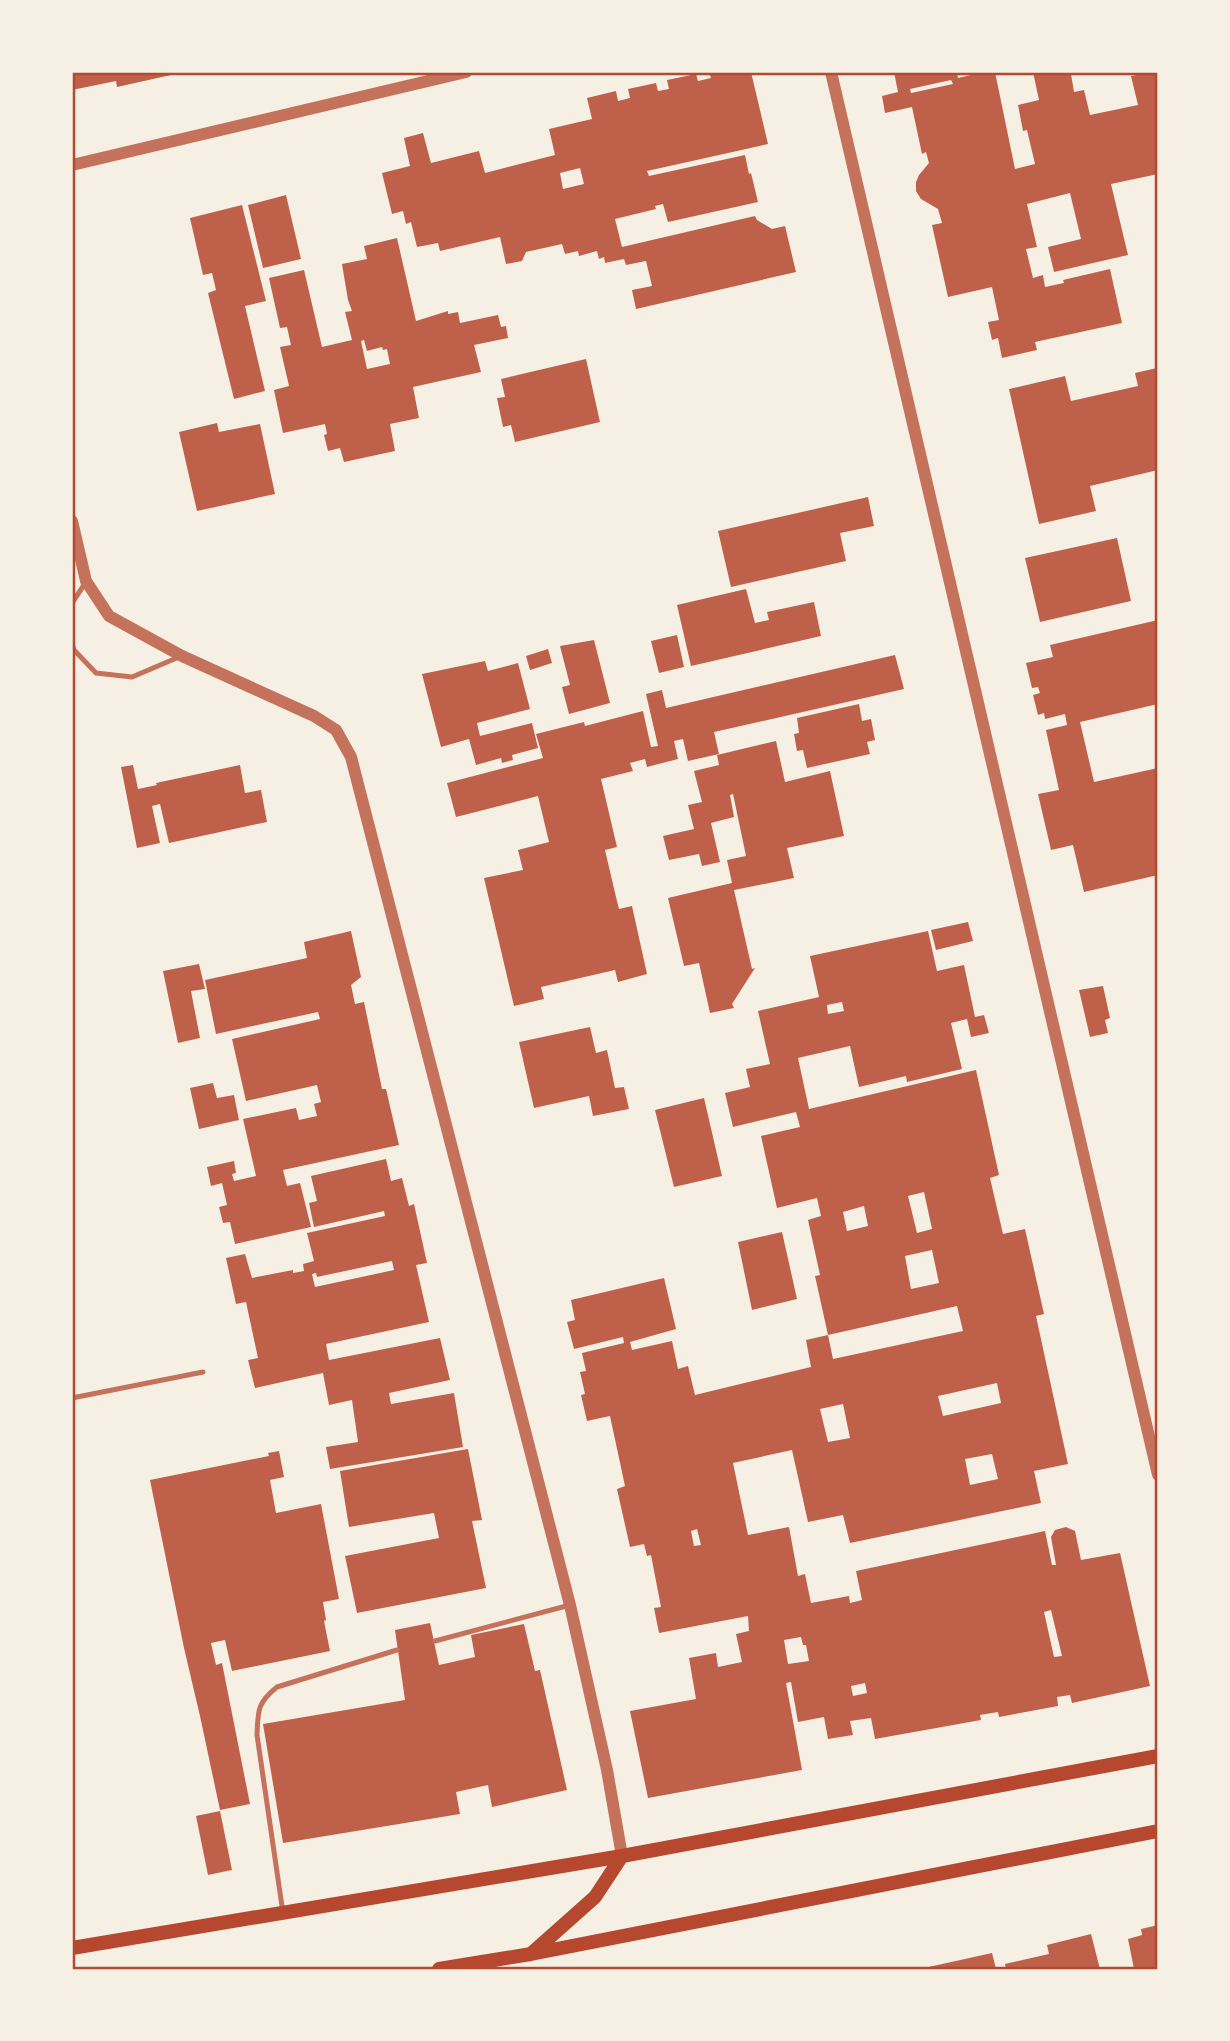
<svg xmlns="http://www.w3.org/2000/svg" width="1230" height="2041" font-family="'Fira Sans',sans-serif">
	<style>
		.building { fill: #bf614a; fill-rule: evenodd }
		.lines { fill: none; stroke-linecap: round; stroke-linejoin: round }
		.service { stroke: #c5725c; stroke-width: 5 }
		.tertiary { stroke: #c5725c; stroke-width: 12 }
		.secondary { stroke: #b5482f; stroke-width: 14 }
		.neatline { fill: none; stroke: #b5482f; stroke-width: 2.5 }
	</style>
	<rect width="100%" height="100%" fill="#f6efe4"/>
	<!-- building -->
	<path class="building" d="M72 72H180V73L117 87 116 81 72 90Z
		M709 72H751L768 144 647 171 649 176 745 155 749 174 751 173 758 202 668 222 663 204 655 206 656 209 615 219 622 247 755 216 757 220 772 229 785 226 796 272 636 309 632 290 652 286 646 261 626 265 624 259 605 263 604 257 599 259 597 251 579 256 578 251 565 254 562 244 526 252 522 261 506 264 500 237 440 251 438 243 417 247 411 222 406 224 403 211 392 214 382 173 410 166 404 138 423 133 431 163 479 151 485 173 555 155 549 129 592 119 587 98 616 91 618 101 630 98 628 89 656 83 658 91 669 89 667 80 696 74 698 81 711 78ZM580 168 584 184 563 189 560 173Z
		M894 72H957L958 78 975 74 974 72H995L1015 169 1035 164 1027 130 1023 131 1018 105 1039 100 1033 72H1077L1071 74 1074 92 1084 90 1090 115 1138 105 1131 76 1155 72 1158 87V174L1111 184 1128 255 1054 272 1048 247 1081 239 1070 193 1027 204 1037 247 1026 249 1033 278 1043 275 1045 287 1064 283 1063 280 1110 269 1122 323 1035 342 1037 350 1002 358 998 338 992 340 988 322 999 320 992 287 948 297 932 225 942 223 938 209 921 199 916 191V182L919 175 929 163 926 152 922 154 912 107 885 113 882 96 898 92ZM951 80 953 84 911 93 910 89Z
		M286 195 301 259 263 268 248 205Z
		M242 205 266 301 245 306 265 391 234 399 208 293 216 290 212 273 203 275 190 218Z
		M397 238 416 321 448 311V314L458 312 460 323 498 315 501 327 506 326 508 338 474 345 481 372 413 387 419 418 390 424 395 451 344 462 340 448 328 451 324 435 327 434 325 424 283 433 274 390 289 386 280 347 291 345 287 327 280 328 269 278 304 270 322 347 352 340 345 312 352 311 348 300 342 264 367 259 364 246ZM364 340 367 351 382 347 383 350 387 349 390 364 367 369 361 341Z
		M586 359 600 422 515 442 511 425 503 427 497 398 505 397 501 379Z
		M1157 368 1158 470 1090 486 1096 511 1039 524 1009 389 1065 376 1071 401 1138 386 1135 373Z
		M217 423 219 432 260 424 275 494 197 511 179 432Z
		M868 497 874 526 840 533 846 561 731 587 718 531Z
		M1117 538 1131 601 1040 622 1025 558Z
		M746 589 755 623 769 620 767 612 814 602 821 636 691 666 677 605Z
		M1158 620V704L1080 722 1094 782 1158 768V875L1084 892 1073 845 1051 850 1038 794 1059 790 1046 730 1067 725 1065 714 1045 719 1044 713 1038 715 1033 695 1040 693 1038 687 1032 688 1026 663 1053 657 1050 645Z
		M677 635 684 667 659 673 651 641Z
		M594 640 610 703 569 714 562 687 570 685 560 646Z
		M548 649 552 663 530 670 526 656Z
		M895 655 904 689 714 732 719 754 688 761 683 739 674 741 678 759 647 767 645 759 630 763 633 771 601 779 617 847 605 850 616 897 619 909 632 906 647 974 618 982 615 970 541 987 544 999 514 1006 484 878 523 870 518 850 549 842 538 796 456 817 447 783 543 758 536 734 584 722 585 726 643 711 651 747 658 746 646 694 662 690 666 708Z
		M485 661 488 671 518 663 530 709 477 723 480 736 532 723 538 748 512 755 513 760 502 763 501 758 476 765 469 739 441 747 422 674Z
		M859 704 862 721 871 719 875 740 867 742 870 754 807 768 803 750 797 751 794 734 799 733 797 718Z
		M776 741 785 782 830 771 844 836 787 848 794 878 734 890 752 969 755 968 732 1004 734 1008 710 1013 699 963 684 966 668 898 732 883 727 860 746 856 733 794 730 795 734 817 711 823 720 862 702 866 699 854 669 860 663 836 694 829 688 805 702 802 694 771 719 765 717 755Z
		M133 765 138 789 157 785 156 783 240 765 245 793 261 790 267 822 169 843 160 804 152 806 160 843 137 848 121 767Z
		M968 922 973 941 936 950 931 930Z
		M351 931 361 977 351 985 355 1004 364 1002 382 1089H386L399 1145 283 1170 287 1186 300 1183 311 1227 235 1244 230 1222 223 1223 219 1207 227 1205 222 1183 211 1186 207 1167 234 1161 236 1173 232 1174 234 1181 256 1176 243 1119 296 1108 299 1120 317 1116 314 1104 321 1102 317 1085 246 1101 232 1039 320 1019 318 1012 216 1034 205 980 307 958 304 942Z
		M928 931 937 971 964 965 975 1017 984 1015 989 1033 971 1037 967 1019 951 1023 962 1069 907 1082 906 1076 859 1087 850 1046 798 1058 809 1109 976 1070 999 1175 990 1178 1003 1234 1025 1229 1044 1314 1036 1316 1068 1464 1034 1471 1041 1503 850 1543 843 1515 808 1522 792 1450 733 1463 748 1535 789 1527 798 1576 805 1574 811 1603 849 1596 850 1603 862 1600 856 1571 1045 1531 1052 1565H1056L1051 1537 1055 1530 1066 1527 1075 1531 1081 1560 1120 1553 1150 1686 1072 1703 1070 1695 1057 1697 1058 1706 999 1717 998 1712 980 1715 981 1720 875 1739 871 1718 850 1721 853 1735 828 1739 824 1717 798 1722 791 1682 786 1683 802 1770 648 1798 630 1711 696 1699 689 1658 716 1653 718 1667 742 1662 736 1634 749 1631 748 1616 659 1633 654 1608 661 1607 651 1555 647 1556 644 1544 630 1547 617 1489 625 1486 610 1416 587 1421 581 1395 585 1394 580 1372 586 1371 582 1353 624 1343 623 1337 574 1349 567 1322 575 1320 571 1300 664 1278 676 1329 630 1342 632 1350 672 1341 678 1369 688 1366 695 1395 811 1367 806 1340 828 1335 815 1276 820 1275 808 1220 821 1216 817 1198 777 1208 761 1136 800 1127 796 1112 733 1127 725 1093 750 1087 746 1069 770 1064 758 1011 819 997 810 956ZM842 1002 844 1011 828 1014 827 1005ZM924 1192 932 1229 917 1233 908 1196ZM864 1206 868 1226 847 1231 843 1212ZM932 1250 939 1283 911 1289 905 1256ZM957 1306 963 1331 833 1359 828 1335ZM997 1383 1001 1403 943 1416 938 1396ZM843 1404 850 1438 828 1442 820 1409ZM992 1454 998 1479 970 1485 965 1459ZM697 1529 701 1545 694 1546 691 1531ZM1051 1610 1062 1656 1054 1657 1044 1612ZM801 1637 803 1645H806L809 1661 788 1664 784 1640ZM865 1683 867 1693 853 1696 851 1686Z
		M199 964 205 989 191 991 200 1038 178 1043 163 971Z
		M1103 986 1110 1018 1105 1020 1108 1033 1090 1037 1079 990Z
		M590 1027 596 1053 607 1050 615 1088 624 1087 629 1109 593 1116 589 1096 534 1108 519 1042Z
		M213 1083 217 1098 234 1095 239 1120 199 1129 190 1088Z
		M704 1098 722 1176 674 1187 655 1110Z
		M386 1159 391 1181 402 1178 409 1206 414 1204 427 1263 416 1265 429 1322 326 1344 329 1360 440 1338 450 1380 389 1393 391 1404 454 1393 463 1447 330 1469 326 1447 358 1442 352 1400 329 1405 323 1373 255 1388 248 1360 258 1358 246 1302 236 1304 226 1258 245 1254 252 1278 293 1270V1273L304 1271 303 1264 314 1261 307 1233 385 1216 384 1211 314 1227 309 1203 317 1201 311 1176ZM392 1261 394 1270 315 1287 312 1274 316 1273 317 1277Z
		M782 1232 797 1299 752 1310 738 1242Z
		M468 1449 482 1520 472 1521 486 1588 357 1613 345 1556 439 1538 434 1513 349 1527 340 1471Z
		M279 1451 284 1477 270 1480 276 1513 321 1504 339 1599 323 1602 326 1620 324 1621 330 1651 232 1671 225 1640 211 1643 216 1665 222 1663 250 1804 220 1810 200 1716 184 1648 150 1480 269 1456 268 1453Z
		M430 1623 439 1665 475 1657 471 1635 524 1624 535 1671 540 1670 567 1790 492 1807 488 1785 456 1792 460 1814 283 1843 263 1724 405 1700 395 1630Z
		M220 1811 232 1870 208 1875 196 1816Z
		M1158 1925V1969H1134L1128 1939 1142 1935 1141 1929Z
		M1091 1934 1100 1969H1006L1005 1964 1049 1954 1047 1945Z
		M992 1953 996 1969H924V1968Z"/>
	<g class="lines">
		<!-- service -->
		<path class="service" d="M72 603 86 582
			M72 644 74 650 96 673 132 677 179 657
			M72 1398 203 1372
			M435 1641 570 1605
			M283 1913 257 1735C258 1711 257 1703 277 1687L397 1650"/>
		<!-- tertiary -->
		<path class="tertiary" d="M831 72 1158 1475
			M72 165 466 72
			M72 521 86 581 109 616 182 656 314 716 336 730 351 757 570 1605 607 1770 622 1856"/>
		<!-- secondary -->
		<path class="secondary" d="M72 1948 622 1856 1158 1756
			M532 1953 595 1897 622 1856
			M439 1969 531 1954 1158 1831"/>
	</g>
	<!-- border -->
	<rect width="1230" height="2041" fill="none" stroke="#f6efe4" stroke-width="147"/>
	<rect x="74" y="74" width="1082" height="1894" class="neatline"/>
</svg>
